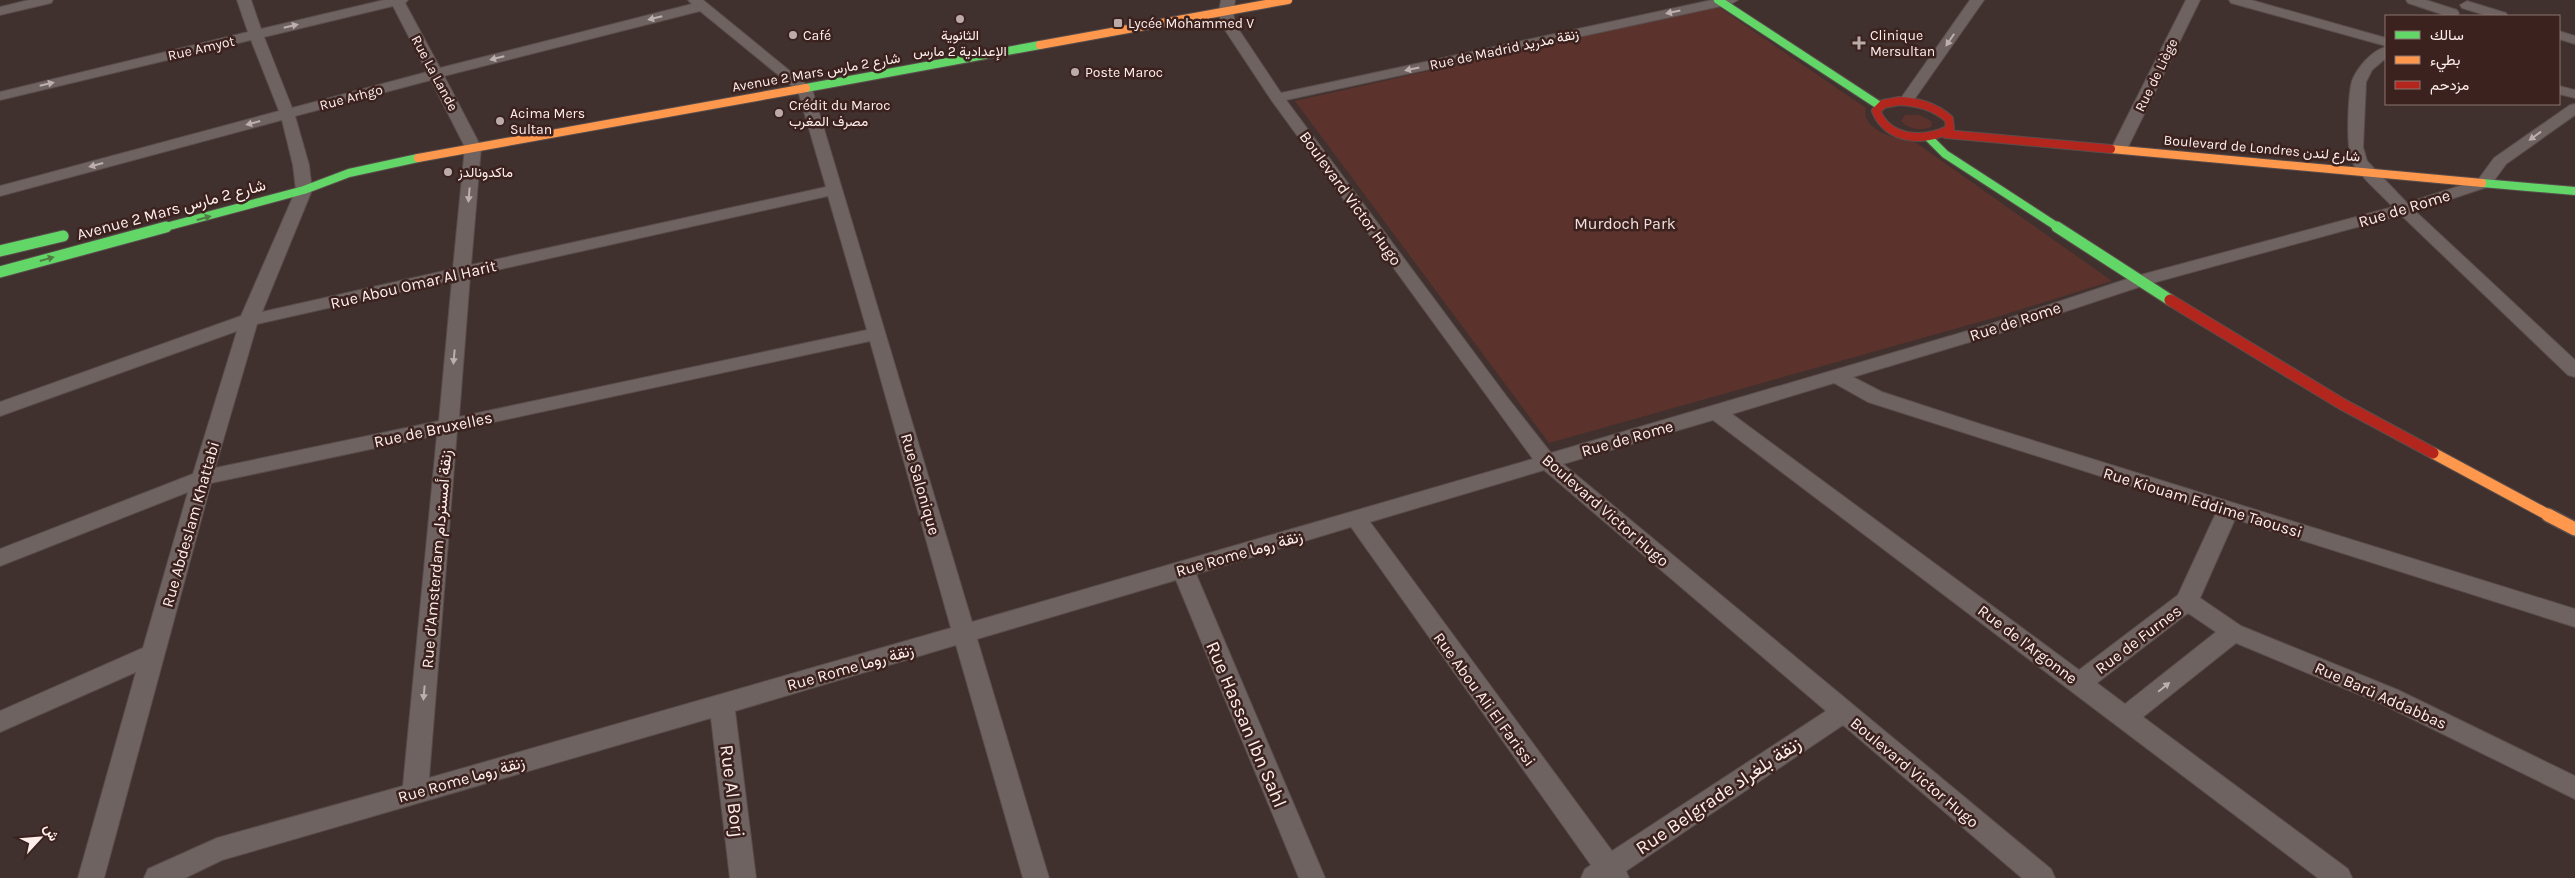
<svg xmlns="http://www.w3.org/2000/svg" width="2575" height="878" font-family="Karla,Vazirmatn,sans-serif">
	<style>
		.green { fill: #5b322c }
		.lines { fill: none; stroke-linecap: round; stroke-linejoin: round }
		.street-casing { stroke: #594d4b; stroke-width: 2 }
		.fast-far1-casing { stroke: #594d4b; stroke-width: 10 }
		.fast-casing { stroke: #594d4b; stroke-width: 13 }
		.slow-far2-casing { stroke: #594d4b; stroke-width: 10 }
		.slow-far1-casing { stroke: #594d4b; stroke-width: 13 }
		.slow-casing { stroke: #594d4b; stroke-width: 16 }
		.jam-far1-casing { stroke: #594d4b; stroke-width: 10 }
		.jam-casing { stroke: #594d4b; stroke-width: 13 }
		.street { fill: #6f6361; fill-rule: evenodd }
		.fast-far1 { stroke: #63d668; stroke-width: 8 }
		.fast { stroke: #63d668; stroke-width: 11 }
		.slow-far2 { stroke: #ff974d; stroke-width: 8 }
		.slow-far1 { stroke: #ff974d; stroke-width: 11 }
		.slow { stroke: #ff974d; stroke-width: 13 }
		.jam-far1 { stroke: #b3261e; stroke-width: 8 }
		.jam { stroke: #b3261e; stroke-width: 11 }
		.oneway { fill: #bdafad }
		.oneway2 { fill: #507c43 }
		.poi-dot { fill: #bbacaa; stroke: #3c221e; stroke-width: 2 }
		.labels { text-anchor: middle; stroke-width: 5; stroke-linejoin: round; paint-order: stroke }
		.far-poi-label { font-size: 14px; fill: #fdeeec; stroke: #3c221e; text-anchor: start }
		.far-street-label { font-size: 14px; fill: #fdeeec; stroke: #3c221e }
		.street-label { font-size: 16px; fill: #fdeeec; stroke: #3c221e }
		.park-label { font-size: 16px; fill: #f2dfdc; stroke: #3c221e }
		.near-street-label { font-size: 19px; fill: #fdeeec; stroke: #3c221e }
	</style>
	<rect width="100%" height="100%" fill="#40312f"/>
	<!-- green -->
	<path class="green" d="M1717 6 1866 108C1860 131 1899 139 1915 142L2112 281 1990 319 1549 443 1295 101Z
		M1905 115H1919L1931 121 1932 126C1922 132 1909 129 1901 121Z"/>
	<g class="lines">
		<!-- street casing -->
		<g class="street-casing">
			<path id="street" d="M29 0H53L51 3 0 15V7Z
				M237 0H251L261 29 384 0H408L405 3 440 68 692 4 688 0H703L812 89 972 622 1533 459 1272 101 1221 24 1219 12 1221 0H1235L1233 12 1235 24 1281 93 1712 0H1738L1731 4 1286 100 1507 397 1551 453 1991 324 2133 277 2393 207C2382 195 2358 175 2352 161 2346 148 2348 95 2352 81 2357 68 2372 50 2386 47V58L2372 70 2366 82 2363 147 2367 161 2407 203 2478 180 2494 158 2570 105 2575 104V115L2506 164 2490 186 2415 211 2575 360V377L2568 375 2401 215 2145 285 2003 332 1853 377 1882 392 1983 425 2575 609V627L2235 519 2200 598 2241 626 2398 690 2575 776V799L2382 704 2236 643 2143 717 2348 869 2352 878H2318L1713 420 1563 464 2051 869 2055 878H2022L1843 725 1626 871 1629 878H1581L1585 869 1591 865 1351 527 1196 574 1325 878H1299L1176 580 977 639 1049 878H1023L956 645 735 711 756 878H730L711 718 222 860 185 878H144L148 869 217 838 403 786 437 435 211 483 104 878H78L136 672 0 732V711L143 648 188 492 0 566V549L193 474 237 331 0 416V402L241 316 296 190 293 165 282 120 0 196V186L279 111 251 40 0 100V92L248 32ZM393 6 427 72 292 108 264 37ZM700 11 798 91 826 187 471 265 481 147 444 76ZM431 80 465 147 453 269 262 312 312 190 309 165 295 116ZM828 196 867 330 459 417 470 276ZM452 280 439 421 215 468 257 324ZM870 341 951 628 429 778 457 430ZM1834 383 1868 402 2216 513 2178 595 2079 670 1732 414ZM1544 470 1826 711 1612 851 1370 522ZM2188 613 2216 632 2125 704 2097 683Z
				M1970 0H1984L1911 104H1901L1899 101Z
				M2186 0H2200L2127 149 2125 152H2113L2111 149Z
				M2229 0H2251L2386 38V46L2231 3Z
				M2406 0H2426L2457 10 2459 13 2457 16H2447L2408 3Z
				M2467 1 2506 13 2508 16H2488L2462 8 2460 5Z
				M2559 31 2575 36V44L2559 39Z
				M2559 86 2575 90V98L2559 94Z"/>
		</g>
		<!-- fast-far1 casing -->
		<g class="fast-far1-casing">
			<path id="fast-far1" d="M1718 0 1880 106
				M806 88 1040 45
				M1929 138 1945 154 2059 228
				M2482 183 2575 191
				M162 228 304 190 349 173 418 158"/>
		</g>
		<!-- fast casing -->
		<g class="fast-casing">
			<path id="fast" d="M2057 227 2170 300
				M0 251 63 236
				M0 272 166 227"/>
		</g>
		<!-- slow-far2 casing -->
		<g class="slow-far2-casing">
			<path id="slow-far2" d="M1040 45 1288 0
				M2111 149 2482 183
				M418 158 806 88"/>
		</g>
		<!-- slow-far1 casing -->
		<g class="slow-far1-casing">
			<path id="slow-far1" d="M2433 453 2550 516"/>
		</g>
		<!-- slow casing -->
		<g class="slow-casing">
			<path id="slow" d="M2548 515 2575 529"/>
		</g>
		<!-- jam-far1 casing -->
		<g class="jam-far1-casing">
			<path id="jam-far1" d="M1899 101C1918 102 1934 106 1949 119L1950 129C1924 142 1889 141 1876 111L1883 104Z
				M1946 134 2111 149"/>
		</g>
		<!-- jam casing -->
		<g class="jam-casing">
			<path id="jam" d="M2170 300 2342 404 2433 453"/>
		</g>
		<!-- street -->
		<use href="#street" class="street"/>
		<!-- fast-far1 -->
		<use href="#fast-far1" class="fast-far1"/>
		<!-- fast -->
		<use href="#fast" class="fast"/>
		<!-- slow-far2 -->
		<use href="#slow-far2" class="slow-far2"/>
		<!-- slow-far1 -->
		<use href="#slow-far1" class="slow-far1"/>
		<!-- slow -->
		<use href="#slow" class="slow"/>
		<!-- jam-far1 -->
		<use href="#jam-far1" class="jam-far1"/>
		<!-- jam -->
		<use href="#jam" class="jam"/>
	</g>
	<!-- one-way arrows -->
	<defs><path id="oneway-solid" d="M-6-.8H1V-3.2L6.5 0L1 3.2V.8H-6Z" transform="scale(1.25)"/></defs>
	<g class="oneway">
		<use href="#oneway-solid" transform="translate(1673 12) rotate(168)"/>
		<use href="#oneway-solid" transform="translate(655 18) rotate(166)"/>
		<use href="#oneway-solid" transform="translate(291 26) rotate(-13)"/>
		<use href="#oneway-solid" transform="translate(1950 40) rotate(124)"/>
		<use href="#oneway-solid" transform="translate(497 58) rotate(166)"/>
		<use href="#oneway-solid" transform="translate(1412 69) rotate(168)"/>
		<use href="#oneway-solid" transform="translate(47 84) rotate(-13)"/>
		<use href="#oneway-solid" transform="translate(253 123) rotate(165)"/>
		<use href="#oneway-solid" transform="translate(2535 136) rotate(144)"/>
		<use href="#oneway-solid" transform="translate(96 165) rotate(165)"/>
		<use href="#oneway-solid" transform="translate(469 195) rotate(95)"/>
		<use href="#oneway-solid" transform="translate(454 357) rotate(95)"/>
		<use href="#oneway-solid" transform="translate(2164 687) rotate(-39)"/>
		<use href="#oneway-solid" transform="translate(424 693) rotate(95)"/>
	</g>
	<g class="oneway2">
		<use href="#oneway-solid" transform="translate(204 218) rotate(-15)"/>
		<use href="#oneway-solid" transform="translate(47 259) rotate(-16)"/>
	</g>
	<!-- markers -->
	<g class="poi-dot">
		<circle cx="960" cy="19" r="5"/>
		<rect x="1113" y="18" width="10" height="10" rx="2.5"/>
		<circle cx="793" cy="35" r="5"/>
		<path d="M1856.5 35.5h5v5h5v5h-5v5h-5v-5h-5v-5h5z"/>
		<circle cx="1075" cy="72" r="5"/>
		<circle cx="779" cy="113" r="5"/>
		<circle cx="500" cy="121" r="5"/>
		<circle cx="448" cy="172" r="5"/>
	</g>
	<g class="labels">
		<!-- far-poi labels -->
		<g class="far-poi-label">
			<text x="1128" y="28">Lycée Mohammed V</text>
			<text x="803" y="40">Café</text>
			<text x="960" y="40" text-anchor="middle">الثانوية<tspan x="960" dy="16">الإعدادية 2 مارس</tspan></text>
			<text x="1870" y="40">Clinique<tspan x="1870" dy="16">Mersultan</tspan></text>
			<text x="1085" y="77">Poste Maroc</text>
			<text x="789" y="110">Crédit du Maroc<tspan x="789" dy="16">مصرف المغرب</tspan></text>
			<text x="510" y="118">Acima Mers<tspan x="510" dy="16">Sultan</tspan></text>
			<text x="458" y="177">ماكدونالدز</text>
		</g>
		<!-- far-street labels -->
		<g class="far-street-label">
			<text transform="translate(201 48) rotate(-13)" y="5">Rue Amyot</text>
			<text transform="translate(1504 49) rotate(-12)" y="5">Rue de Madrid زنقة مدريد</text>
			<text transform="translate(816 72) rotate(-10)" y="5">Avenue 2 Mars شارع 2 مارس</text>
			<text transform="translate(435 73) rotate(62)" y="5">Rue La Lande</text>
			<text transform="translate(2156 75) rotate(-64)" y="5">Rue de Liège</text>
			<text transform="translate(351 97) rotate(-15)" y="5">Rue Arhgo</text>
			<text transform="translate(2262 148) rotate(5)" y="5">Boulevard de Londres شارع لندن</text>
		</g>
		<!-- street labels -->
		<g class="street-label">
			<text transform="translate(1351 198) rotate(54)" y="6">Boulevard Victor Hugo</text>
			<text transform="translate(2404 208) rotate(-17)" y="6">Rue de Rome</text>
			<text transform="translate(171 209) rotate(-15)" y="6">Avenue 2 Mars شارع 2 مارس</text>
			<text transform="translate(413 284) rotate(-13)" y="6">Rue Abou Omar Al Harit</text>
			<text transform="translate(2015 321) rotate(-18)" y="6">Rue de Rome</text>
			<text transform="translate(433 429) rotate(-12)" y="6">Rue de Bruxelles</text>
			<text transform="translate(1627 438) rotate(-16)" y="6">Rue de Rome</text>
			<text transform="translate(921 484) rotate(74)" y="6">Rue Salonique</text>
			<text transform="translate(2203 502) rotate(17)" y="6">Rue Kiouam Eddime Taoussi</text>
			<text transform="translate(1606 510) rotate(41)" y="6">Boulevard Victor Hugo</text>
			<text transform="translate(190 524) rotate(-74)" y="6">Rue Abdeslam Khattabi</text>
			<text transform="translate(1239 553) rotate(-16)" y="6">Rue Rome زنقة روما</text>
			<text transform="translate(436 559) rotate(-85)" y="6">Rue d'Amsterdam زنقة أمستردام</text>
			<text transform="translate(2138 639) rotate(-37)" y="6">Rue de Furnes</text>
			<text transform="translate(2028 644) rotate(37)" y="6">Rue de l'Argonne</text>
			<text transform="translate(850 667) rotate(-16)" y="6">Rue Rome زنقة روما</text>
			<text transform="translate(2381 695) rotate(24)" y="6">Rue Barü Addabbas</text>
			<text transform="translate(1485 699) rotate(54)" y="6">Rue Abou Ali El Farissi</text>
			<text transform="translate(1915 772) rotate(40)" y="6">Boulevard Victor Hugo</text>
			<text transform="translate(461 779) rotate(-16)" y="6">Rue Rome زنقة روما</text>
		</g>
		<!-- park labels -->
		<g class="park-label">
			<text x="1625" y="229">Murdoch Park</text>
		</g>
		<!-- near-street labels -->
		<g class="near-street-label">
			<text transform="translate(1247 724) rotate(67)" y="7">Rue Hassan Ibn Sahl</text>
			<text transform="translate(733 791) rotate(83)" y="7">Rue Al Borj</text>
			<text transform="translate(1718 795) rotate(-34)" y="7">Rue Belgrade زنقة بلغراد</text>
		</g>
	</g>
	<!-- legend -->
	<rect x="2385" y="15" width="175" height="90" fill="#3c221e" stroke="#897470"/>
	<rect x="2395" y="31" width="25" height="8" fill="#63d668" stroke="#897470"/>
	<text x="2430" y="40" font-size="15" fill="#fdeeec">سالك</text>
	<rect x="2395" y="56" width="25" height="8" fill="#ff974d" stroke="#897470"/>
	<text x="2430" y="65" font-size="15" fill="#fdeeec">بطيء</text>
	<rect x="2395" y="81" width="25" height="8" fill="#b3261e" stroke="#897470"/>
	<text x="2430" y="90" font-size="15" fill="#fdeeec">مزدحم</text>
	<!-- north arrow -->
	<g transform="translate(40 838) rotate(64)" stroke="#3c221e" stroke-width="4" paint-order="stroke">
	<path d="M0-4L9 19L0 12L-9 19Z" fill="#fdeeec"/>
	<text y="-8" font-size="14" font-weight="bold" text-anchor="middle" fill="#fdeeec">ش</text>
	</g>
</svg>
